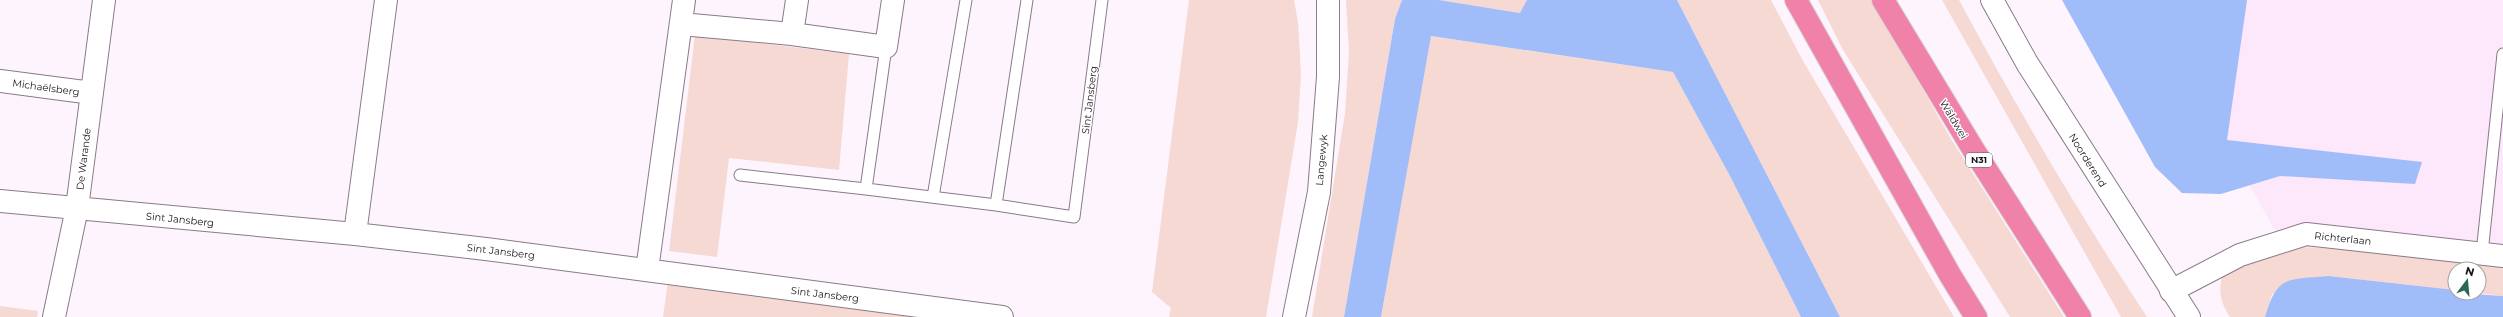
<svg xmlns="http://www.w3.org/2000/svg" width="2503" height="317" font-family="Montserrat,sans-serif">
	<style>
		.built { fill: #fde7fb; fill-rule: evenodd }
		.green { fill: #f6d9d3 }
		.water { fill: #a0bcf9 }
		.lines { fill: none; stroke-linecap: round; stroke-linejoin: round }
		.service-casing { stroke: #897b88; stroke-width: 13 }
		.minor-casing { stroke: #897b88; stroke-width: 24 }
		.tertiary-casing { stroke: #897b88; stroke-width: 24 }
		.trunk-casing { stroke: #d6d5d6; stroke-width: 24 }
		.service { stroke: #fff; stroke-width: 11 }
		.minor { stroke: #fff; stroke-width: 22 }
		.tertiary { stroke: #fff; stroke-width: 22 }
		.trunk { stroke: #f082aa; stroke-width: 22 }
		.labels { text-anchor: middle; stroke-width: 3; stroke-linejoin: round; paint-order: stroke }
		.shield { fill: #fff; stroke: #5e5a5e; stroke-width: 1 }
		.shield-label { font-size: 9px; font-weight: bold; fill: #191419 }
		.street-label { font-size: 10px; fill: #191419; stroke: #fff }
	</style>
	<rect width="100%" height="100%" fill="#fdf4fd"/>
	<!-- built -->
	<path class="built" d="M2145 0H2503V317H2324ZM2455 269H2479V293H2455Z"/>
	<!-- green -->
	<path class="green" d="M1189 0H1294L1298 22 1301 74 1298 122 1266 317H1169L1171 308 1152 292Z
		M1346 0H1402L1395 19 1344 317H1312L1345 113 1349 52Z
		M1439 0H1527L1521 13Z
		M1677 0H1771L1803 61 1954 317H1840Z
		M1818 0H1872L1951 139 2064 317H2010L1843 50Z
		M1942 0H1959C2017 108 2079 214 2147 317H2121Z
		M695 35 849 54 839 170 729 158 717 257 669 251Z
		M1430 36 1673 72 1730 176 1801 317H1381Z
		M2296 247 2345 249 2503 267V296L2479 293V269H2455V290L2328 276 2272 294 2265 317H2230C2221 303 2218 293 2222 277L2244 265Z
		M668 281 940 317H663Z
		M0 306 38 311 37 317H0Z"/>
	<!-- water -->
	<path class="water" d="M1402 0H1439L1520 13 1527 0H1677L1840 317H1801L1730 176 1673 72 1431 36 1381 317H1344L1395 19Z
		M2062 0H2247L2227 140 2422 162 2415 184 2280 176 2221 194 2182 193 2155 167Z
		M2328 276 2455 290V293L2503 296V317H2265C2277 274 2289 280 2328 276Z"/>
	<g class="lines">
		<!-- service casing -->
		<g class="service-casing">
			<path id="service" d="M886 47 866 189 996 205 1074 217 1102 0
				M740 175 866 189
				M933 197 966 0
				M996 205 1027 0
				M2482 253 2503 54"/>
		</g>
		<!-- minor casing -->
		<g class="minor-casing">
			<path id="minor" d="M681 24 792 34 886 47 893 0
				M792 34 797 0
				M0 81 92 93
				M0 201 355 234 486 249 1002 317
				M355 234 386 0
				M647 270 684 0
				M2171 291 2240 255 2306 234 2503 256
				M54 317 77 208 104 0
				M1294 317 1319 192 1328 77V0"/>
		</g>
		<!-- tertiary casing -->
		<g class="tertiary-casing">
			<path id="tertiary" d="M1992 0 2027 63 2189 317"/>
		</g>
		<!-- trunk casing -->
		<g class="trunk-casing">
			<path id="trunk" d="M1796 0 1950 275 1976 317
				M1883 0 1973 149 2080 317"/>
		</g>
		<!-- service -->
		<use href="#service" class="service"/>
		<!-- minor -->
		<use href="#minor" class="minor"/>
		<!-- tertiary -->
		<use href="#tertiary" class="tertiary"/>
		<!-- trunk -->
		<use href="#trunk" class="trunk"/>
	</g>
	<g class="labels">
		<!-- shield labels -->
		<rect class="shield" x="1966" y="153" width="26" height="14" rx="3"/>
		<g class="shield-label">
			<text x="1979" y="163">N31</text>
		</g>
		<!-- street labels -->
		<g class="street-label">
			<text transform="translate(46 87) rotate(8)" y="4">Michaëlsberg</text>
			<text transform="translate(1089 100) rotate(-83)" y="4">Sint Jansberg</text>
			<text transform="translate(1954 119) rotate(59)" y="4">Wâldwei</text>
			<text transform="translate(83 159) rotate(-83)" y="4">De Warande</text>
			<text transform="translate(1321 160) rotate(-85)" y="4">Langewyk</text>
			<text transform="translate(2088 160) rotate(58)" y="4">Noorderend</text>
			<text transform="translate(180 219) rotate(6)" y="4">Sint Jansberg</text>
			<text transform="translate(2343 238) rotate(6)" y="4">Richterlaan</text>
			<text transform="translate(501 251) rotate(7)" y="4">Sint Jansberg</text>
			<text transform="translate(825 294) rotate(7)" y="4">Sint Jansberg</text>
		</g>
	</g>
	<!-- north arrow -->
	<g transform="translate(2467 281) rotate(16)"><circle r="19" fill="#ffffff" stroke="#a3a1a3"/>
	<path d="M0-3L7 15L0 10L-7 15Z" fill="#2b6956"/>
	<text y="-6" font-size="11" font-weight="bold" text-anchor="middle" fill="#191419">N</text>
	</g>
</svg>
